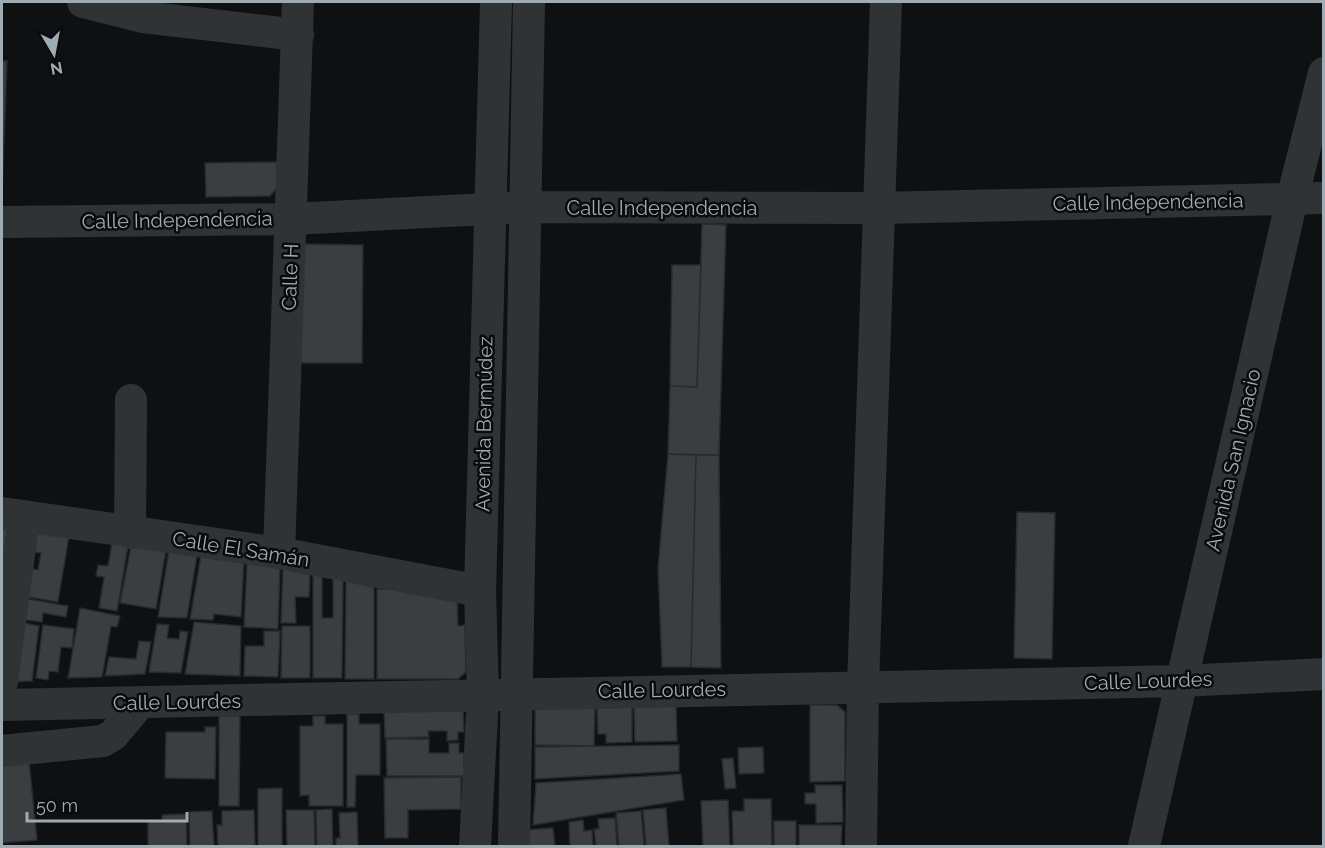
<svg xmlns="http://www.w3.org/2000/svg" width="1325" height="848" font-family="Raleway,sans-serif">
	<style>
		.building { fill: #3b3e41; stroke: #292a2d; stroke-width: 1.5 }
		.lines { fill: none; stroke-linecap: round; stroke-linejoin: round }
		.minor { stroke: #303336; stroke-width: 32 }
		.labels { text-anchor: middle; stroke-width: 5; stroke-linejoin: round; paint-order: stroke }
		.street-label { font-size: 20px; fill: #9fabb3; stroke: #0a0b0c }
	</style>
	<rect width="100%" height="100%" fill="#0f1011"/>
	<!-- building -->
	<path class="building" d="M2 61H7L2 194Z
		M277 162V188L270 196 206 197 205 163Z
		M702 224 726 225 719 455 668 454 670 386 697 387Z
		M302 244 363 245 362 363H301Z
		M672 265H701L697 387 670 386Z
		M668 454 696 455 691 667H662L658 568Z
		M696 455H719L721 668 691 667Z
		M1017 512 1055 513 1052 659 1014 658Z
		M2 526 9 527 2 578Z
		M41 531 69 536 58 602 22 596 27 568 38 570 41 553 29 551 32 538Z
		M112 543 128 546 117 611 99 608 104 577 96 576 98 565 108 566Z
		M131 546 166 550 156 609 120 603Z
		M169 550 197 555 187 618 158 617Z
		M201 555 244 561 241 617 214 614 213 620 190 619Z
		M247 562 280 567 278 629 244 627Z
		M283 567 310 573 309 597H295L296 623H281Z
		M313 574 322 577V618H333V578L343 580 342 678H313Z
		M346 581 374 587V679H345Z
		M377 589H417L457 595 458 626 465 625 466 672 458 679H377Z
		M23 598 68 606 66 617 43 613 42 622 19 619Z
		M80 608 120 616 117 627 111 626 102 677 68 678Z
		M20 622 39 626 32 681 10 682Z
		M194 622 241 626 240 676 185 674Z
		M157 624 169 625 167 638 179 639 180 631 188 632 181 673 149 672Z
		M43 625 74 629 72 648 61 647 58 672 49 671 48 680 36 678Z
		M282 626H310V678H281Z
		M264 631H280L278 677 244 676 245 646H264Z
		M139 641 151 642 145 674 105 676 109 657 136 659Z
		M676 704 677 741 635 742 634 705Z
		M632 705V742L606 743V734H598L597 706Z
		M810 705H837L845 712V781L810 782Z
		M535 706 595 707 594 746 535 745Z
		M463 708 464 732H458V740L447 741V731H428L429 737 385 738 384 710Z
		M347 714H359V724H380V775H356L355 807H347Z
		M219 716H240L239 806H219Z
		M313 716H325V724H343V806H309V795L300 796V726H313Z
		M205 727H216L215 779 165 778 166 732H205Z
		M386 739H429V753H449V743H459V753H464V776H387Z
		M679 745V771L535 779V747Z
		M763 747 764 773 739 774 738 748Z
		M733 758 736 788 725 789 722 759Z
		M29 760 37 840 2 843V763Z
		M681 774 684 800 533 825 536 783Z
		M461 777V809L408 810V838H385L384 778Z
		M815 785H842L843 822 816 823V804H805V793H815Z
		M282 788V846H258V789Z
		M744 799H771L772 846H733L732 811H744Z
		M728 800 730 846H703L701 801Z
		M666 808 669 846H646L643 810Z
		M332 809 333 846H317L316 810Z
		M254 810 255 846H218L217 825H222V811Z
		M286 810H314L315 846H287Z
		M212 811 214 846H190L189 812Z
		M641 811 644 846H619L616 813Z
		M357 812 358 846H336V838H340L339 813Z
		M186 814 187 846H148V822L162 821V815Z
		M615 818 617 846H596L594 829H599L598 819Z
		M583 820 584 831 592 830 593 846H570L569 822Z
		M774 821H796V846H774Z
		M799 825H842L841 846H799Z
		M553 828 555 846H522V830Z"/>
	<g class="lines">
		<!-- minor -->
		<path class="minor" d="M83 2 143 17 298 35
			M2 222 292 219 524 207 879 208 1324 198
			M2 513 279 553 480 591
			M130 533 131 400
			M279 553 298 2
			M2 682 24 517
			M2 705 1182 681 1324 674
			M2 751 103 741 113 735 140 703
			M475 846 483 696 480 591 496 2
			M514 846 529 2
			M861 846 863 687 886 2
			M1144 846 1292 199 1324 73"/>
	</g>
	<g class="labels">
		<!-- street labels -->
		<g class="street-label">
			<text transform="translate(1148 202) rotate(-1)" y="7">Calle Independencia</text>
			<text x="662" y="215">Calle Independencia</text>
			<text transform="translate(177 220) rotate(-1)" y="7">Calle Independencia</text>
			<text transform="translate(290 277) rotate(-88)" y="7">Calle H</text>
			<text transform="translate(484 424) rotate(-89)" y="7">Avenida Bermúdez</text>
			<text transform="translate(1233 460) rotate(-77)" y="7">Avenida San Ignacio</text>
			<text transform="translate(241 549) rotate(9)" y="7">Calle El Samán</text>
			<text transform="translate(1148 681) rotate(-2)" y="7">Calle Lourdes</text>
			<text transform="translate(662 690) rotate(-1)" y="7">Calle Lourdes</text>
			<text transform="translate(177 702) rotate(-1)" y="7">Calle Lourdes</text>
		</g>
	</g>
	<!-- border -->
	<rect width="1325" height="848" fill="none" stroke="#9fabb3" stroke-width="6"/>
	<!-- north arrow -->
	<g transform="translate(54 54) rotate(170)" stroke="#0a0b0c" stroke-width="4.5" paint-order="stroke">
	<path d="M0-4.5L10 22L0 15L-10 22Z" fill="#9fabb3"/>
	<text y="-9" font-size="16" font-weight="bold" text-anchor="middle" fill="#9fabb3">N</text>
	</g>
	<!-- scale -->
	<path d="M27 812v9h160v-9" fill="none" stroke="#9fabb3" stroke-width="3"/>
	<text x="36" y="812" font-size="18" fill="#9fabb3" stroke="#0a0b0c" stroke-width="4.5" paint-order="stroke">50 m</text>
</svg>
